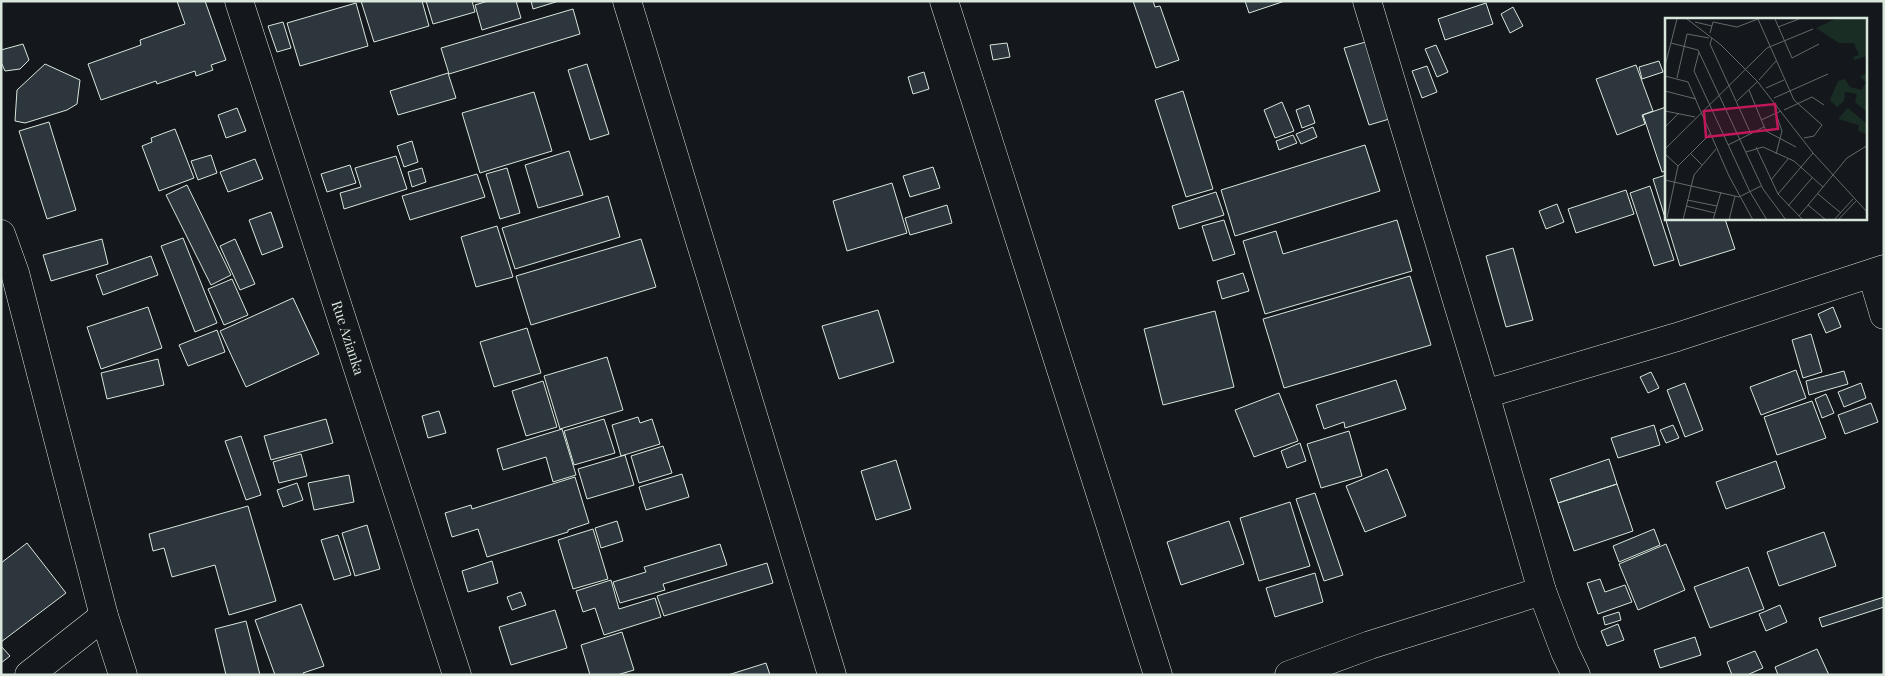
<svg xmlns="http://www.w3.org/2000/svg" width="1885" height="676" font-family="'Playfair Display',serif">
	<style>
		.building { fill: #2c363c; stroke: #d8e6dc }
		.lines { fill: none; stroke-linecap: round; stroke-linejoin: round }
		.minor-casing { stroke: #d8e6dc; stroke-width: 29 }
		.minor { stroke: #14181c; stroke-width: 28 }
		.labels { text-anchor: middle; stroke-width: 4; stroke-linejoin: round; paint-order: stroke }
		.street-label { font-size: 14px; fill: #d8e6dc; stroke: #14181c }
		.inset-road { fill: none; stroke: #626a69; stroke-width: 1 }
		.view { fill: #c2185b; fill-opacity: 0.15; stroke: #c2185b; stroke-width: 2.5 }
		.inset-edge { fill: none; stroke: #d8e6dc; stroke-width: 2.5 }
	</style>
	<rect width="100%" height="100%" fill="#14181c"/>
	<!-- building -->
	<path class="building" d="M177 1H205L226 60 211 65 213 70 196 76 195 71 157 84 156 81 101 100 88 64 141 45 140 40 185 24Z
		M361 1H422L429 26 374 42Z
		M426 1H472L475 12 433 24Z
		M488 1H516L521 18 482 30 475 5Z
		M531 1H559L533 9Z
		M1133 1H1153L1155 7 1160 6 1179 60 1156 68Z
		M1245 1H1285L1249 13Z
		M356 3 368 46 300 66 287 23Z
		M1486 3 1493 24 1445 40 1438 19Z
		M1513 7 1523 26 1510 33 1501 14Z
		M573 9 580 34 449 74 441 48Z
		M283 22 291 48 277 52 268 26Z
		M1373 40 1396 117 1369 125 1344 48Z
		M1007 43 1010 57 993 60 990 45Z
		M23 44 29 60 20 69 5 71 1 62V50Z
		M1436 45 1448 72 1437 77 1425 49Z
		M1659 61 1663 72 1642 79 1639 67Z
		M45 64 80 80 77 104 67 110 25 123 15 121 17 90Z
		M587 64 609 134 590 140 568 70Z
		M1636 65 1653 111 1642 115 1645 124 1617 135 1596 79Z
		M1427 66 1437 92 1422 98 1412 71Z
		M924 72 929 89 913 94 908 77Z
		M448 73 456 98 398 115 390 91Z
		M1183 91 1213 189 1186 197 1155 100Z
		M534 92 552 151 480 173 462 113Z
		M1282 102 1294 131 1275 138 1264 110Z
		M1309 105 1315 123 1302 128 1296 110Z
		M1666 107V171L1662 172 1643 115Z
		M237 108 246 131 226 138 218 115Z
		M49 122 76 210 47 219 19 131Z
		M1313 127 1317 137 1301 144 1296 134Z
		M175 129 194 178 159 191 142 146 152 142 151 138Z
		M1293 135 1297 143 1279 150 1276 141Z
		M412 141 418 162 404 167 397 146Z
		M1365 145 1380 191 1235 236 1221 190Z
		M569 151 583 195 538 208 525 165Z
		M211 155 217 173 198 180 191 161Z
		M396 156 407 189 344 209 340 193 361 187 355 168Z
		M255 159 263 179 228 192 220 172Z
		M350 165 356 183 327 192 321 174Z
		M933 167 940 188 910 197 903 176Z
		M422 168 426 182 412 187 408 172Z
		M507 168 520 213 500 219 486 174Z
		M477 174 485 197 410 220 402 196Z
		M1666 175V219H1725L1735 249 1680 266 1653 179Z
		M892 183 907 233 847 251 833 201Z
		M187 185 231 275 211 285 166 195Z
		M1650 186 1674 260 1654 266 1630 193Z
		M1626 190 1634 214 1576 233 1568 209Z
		M1216 192 1224 215 1179 229 1172 206Z
		M608 196 620 237 515 269 502 228Z
		M1557 204 1564 222 1546 229 1539 211Z
		M947 205 952 223 910 235 905 218Z
		M271 212 283 247 262 255 249 220Z
		M1224 220 1235 254 1213 261 1202 226Z
		M1397 220 1412 271 1265 314 1243 241 1276 231 1283 254Z
		M497 226 513 277 476 287 461 237Z
		M183 238 217 323 195 332 161 246Z
		M102 239 108 264 51 281 43 255Z
		M235 239 255 284 240 290 220 246Z
		M641 239 656 287 531 325 516 276Z
		M1513 248 1533 320 1506 327 1486 256Z
		M151 256 158 275 103 295 96 275Z
		M1243 273 1249 291 1222 299 1217 281Z
		M1410 276 1431 345 1284 388 1263 319Z
		M232 279 248 315 224 325 208 289Z
		M293 298 319 354 246 387 220 331Z
		M148 307 162 348 101 369 87 327Z
		M1833 307 1841 327 1826 333 1818 314Z
		M878 310 894 362 839 379 822 326Z
		M1215 311 1234 387 1163 405 1144 329Z
		M527 328 541 373 494 387 480 342Z
		M217 330 225 352 188 366 179 345Z
		M1811 334 1822 372 1803 378 1792 340Z
		M607 357 623 410 560 429 544 376Z
		M158 359 164 385 107 399 101 373Z
		M1796 370 1806 398 1761 415 1750 387Z
		M1844 371 1848 384 1809 395 1806 381Z
		M1651 372 1659 388 1648 393 1640 377Z
		M1396 380 1406 409 1345 428 1344 422 1324 429 1316 405Z
		M543 381 557 427 526 436 512 391Z
		M1685 383 1703 430 1685 437 1667 390Z
		M1861 383 1866 398 1844 407 1838 392Z
		M1279 393 1298 441 1254 457 1235 410Z
		M1826 394 1834 413 1822 418 1815 399Z
		M1812 401 1826 438 1777 455 1764 417Z
		M1871 403 1878 422 1845 434 1838 415Z
		M439 411 446 433 428 438 422 416Z
		M638 417 640 423 652 419 660 444 621 456 612 425Z
		M326 419 333 443 271 460 264 436Z
		M604 419 615 453 574 465 564 431Z
		M1654 425 1660 445 1618 458 1611 438Z
		M1673 425 1679 438 1666 443 1660 430Z
		M562 429 576 475 553 482 546 457 503 470 497 449Z
		M1349 431 1362 476 1321 488 1307 444Z
		M241 436 261 495 246 500 225 441Z
		M1300 443 1306 461 1287 468 1281 451Z
		M663 446 672 473 639 483 631 456Z
		M301 454 307 476 279 483 273 462Z
		M625 455 634 485 587 499 578 469Z
		M1609 459 1617 484 1558 503 1550 479Z
		M896 460 911 509 876 520 861 471Z
		M1776 461 1785 488 1726 509 1716 482Z
		M1387 469 1406 516 1365 532 1346 486Z
		M682 474 689 497 646 510 639 487Z
		M349 475 354 502 314 510 308 483Z
		M575 477 589 523 568 530V532L487 557 478 529 452 537 445 513 471 505 472 509Z
		M297 483 303 500 283 507 277 490Z
		M1617 484 1633 531 1574 551 1558 503Z
		M1315 493 1343 575 1324 581 1296 499Z
		M1290 502 1310 566 1259 581 1240 518Z
		M248 506 276 601 229 615 215 565 172 577 164 548 153 551 149 534Z
		M617 521 623 541 601 548 595 528Z
		M1229 521 1244 564 1181 585 1167 542Z
		M367 525 380 569 355 576 342 533Z
		M593 529 608 579 573 589 558 540Z
		M1654 529 1660 545 1619 562 1613 546Z
		M1824 532 1836 566 1779 586 1767 552Z
		M338 535 351 575 334 580 321 540Z
		M27 543 66 593 1 642V563Z
		M720 544 727 565 663 584 665 590 620 603 613 582 646 572 644 567Z
		M1666 544 1685 590 1638 610 1619 564Z
		M492 561 498 583 468 592 462 571Z
		M767 563 773 583 664 616 657 596Z
		M1748 567 1764 609 1710 628 1694 587Z
		M1315 573 1323 602 1275 617 1266 588Z
		M1600 579 1605 592 1625 585 1632 602 1598 614 1587 583Z
		M611 580 619 609 655 598 661 617 604 635 595 608 583 612 576 591Z
		M521 592 526 605 512 610 507 597Z
		M1884 597V607L1822 627 1819 618Z
		M301 604 324 666 303 673 304 675H275L255 620Z
		M1780 605 1787 622 1766 631 1759 614Z
		M555 610 567 648 511 665 499 627Z
		M1619 612 1621 620 1605 625 1603 617Z
		M246 621 260 675H226L215 629Z
		M1618 624 1624 640 1607 646 1601 631Z
		M622 632 634 670 617 675H590L581 645Z
		M1695 637 1701 655 1660 668 1654 650Z
		M1 646 10 656 1 663Z
		M1817 649 1829 675H1778L1775 667Z
		M1755 651 1763 668 1747 675H1732L1727 662Z
		M766 663 770 675H728Z"/>
	<g class="lines">
		<!-- minor casing -->
		<g class="minor-casing">
			<g id="minor">
				<path id="s1" d="M239 1 457 675"/>
				<path d="M627 1 832 675"/>
				<path d="M944 1 1158 675"/>
				<path d="M1367 1 1485 394 1542 591 1565 652 1576 675"/>
				<path d="M1 234 15 273 104 616 123 675"/>
				<path d="M1872 274 1884 315"/>
				<path d="M1485 394 1677 337 1884 269"/>
				<path d="M29 675 104 616"/>
				<path d="M1289 675 1370 645 1542 591"/>
			</g>
		</g>
		<!-- minor -->
		<use href="#minor" class="minor"/>
	</g>
	<g class="labels">
		<!-- street labels -->
		<g class="street-label">
			<text dy="5" stroke="none"><textPath href="#s1" startOffset="354">Rue Azianka</textPath></text>
		</g>
	</g>
	<!-- overview -->
	<g transform="translate(1665 18)">
		<rect width="202" height="202" fill="#14181c"/>
		<path d="M170 1H202V38L190 42 188 39 194 37 189 25H174L151 10ZM202 55V94L190 84 192 76 180 74 179 83 172 89 165 82 173 63 180 61 185 69 196 72 201 65 195 58ZM183 90 202 106V116L193 113 194 107 173 101Z" fill="#1a2d24"/>
		<path class="inset-road" d="M22 1 56 27 92 63 148 135 203 195M93 1 129 82 157 107 149 118 139 120M110 1 127 40 154 26M30 4 47 8M113 9 134 1M45 15 48 4 72 9 93 1M47 20 45 26 86 116M6 25 33 32 98 171 121 202M34 34 29 53 85 174 102 202M0 48 12 1M0 58 23 64 64 158 88 202M12 60 22 16 44 20M94 62 111 43M101 70 119 62M84 72 101 113 131 129M0 73 31 81M109 80 163 56M72 83 92 64M119 92 147 79 159 87M0 93 30 99M111 96 117 113 111 136M96 102 116 93M0 109 14 95M63 127 99 109M91 129 113 176 138 202M0 131 102 30 148 11M81 134 98 129 129 143 158 169M25 135 37 147M0 136 13 148M0 162 74 179 96 168M106 162 123 141M113 176 148 135M153 176 176 195M22 182 52 188M143 187 161 202M21 188 50 195M123 188 147 160M134 198 182 140 203 127M2 200 13 148 45 116M18 202 29 157 51 131M48 202 56 174M64 202 70 178M169 202 188 181M173 202 191 183"/>
		<path class="view" d="M110 86 113 111 41 119 39 93Z"/>
		<rect width="202" height="202" class="inset-edge"/>
	</g>
	<!-- border -->
	<rect width="1885" height="676" fill="none" stroke="#d8e6dc" stroke-width="5"/>
</svg>
